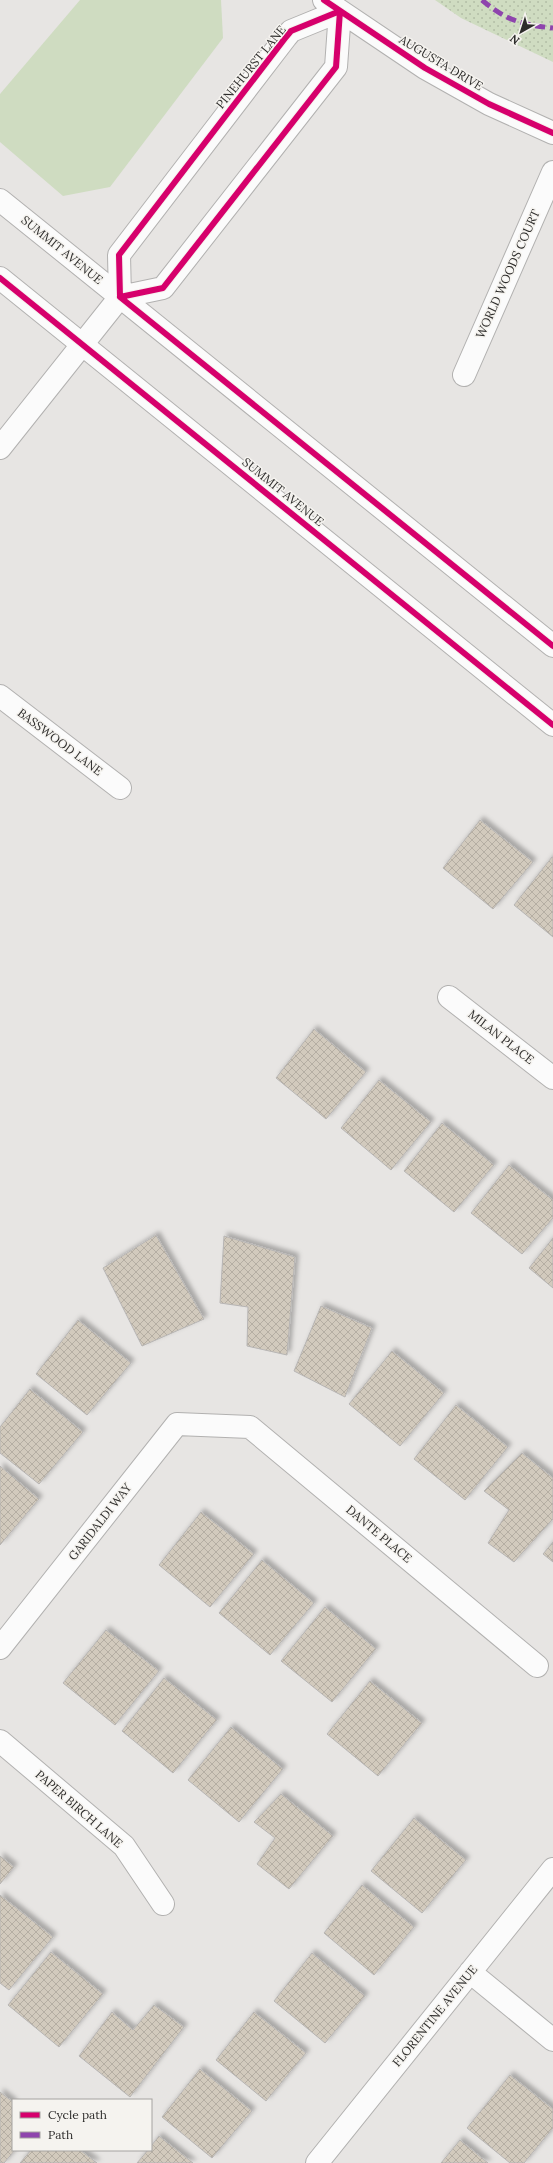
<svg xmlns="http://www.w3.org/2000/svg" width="553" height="2163" font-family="Lora,serif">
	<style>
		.grass { fill: url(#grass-dots) }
		.park { fill: #cfdcc1 }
		.building { fill: url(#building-cross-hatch); stroke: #b7b5b4; filter: url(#shadow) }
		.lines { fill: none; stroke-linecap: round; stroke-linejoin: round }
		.minor-casing { stroke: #b2b1b0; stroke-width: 24 }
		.major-casing { stroke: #b2b1b0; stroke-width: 24 }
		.minor { stroke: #fbfbfb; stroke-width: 22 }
		.major { stroke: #fbfbfb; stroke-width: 22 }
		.quiet { stroke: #8e44ad; stroke-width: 5; stroke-dasharray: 10 5; stroke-linecap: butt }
		.cycleway-casing { stroke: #f5f3ef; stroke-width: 8 }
		.cycleway { stroke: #d6006c; stroke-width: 6 }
		.labels { text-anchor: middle; stroke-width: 3; stroke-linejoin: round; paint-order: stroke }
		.street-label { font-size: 12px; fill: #2d2c2b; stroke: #f5f3ef }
	</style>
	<defs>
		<pattern id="grass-dots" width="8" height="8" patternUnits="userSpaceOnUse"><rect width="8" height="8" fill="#cfdcc1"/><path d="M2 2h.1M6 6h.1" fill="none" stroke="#b2bda6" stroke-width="1.8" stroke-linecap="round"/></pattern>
		<pattern id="building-cross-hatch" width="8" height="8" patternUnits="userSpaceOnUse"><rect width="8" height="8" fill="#d2cabd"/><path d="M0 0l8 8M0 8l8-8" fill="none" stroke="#b5aea3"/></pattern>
		<filter id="shadow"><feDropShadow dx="3.5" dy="-3.5" stdDeviation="2" flood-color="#0004"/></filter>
	</defs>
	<rect width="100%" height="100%" fill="#e7e5e3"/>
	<!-- grass -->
	<path class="grass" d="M435 0H553V62L461 18Z"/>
	<!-- park -->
	<path class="park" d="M80 0H221L223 38 110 187 63 196 0 142V94Z"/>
	<!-- building -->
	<path class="building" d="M480 820 533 862 493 909 443 868Z
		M552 857H553V937L514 905Z
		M314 1029 366 1072 326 1119 276 1078Z
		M379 1080 431 1122 391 1170 341 1128Z
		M442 1123 494 1165 454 1212 404 1171Z
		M509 1165 553 1200V1218L522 1254 471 1213Z
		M156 1235 204 1319 142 1346 103 1268Z
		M224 1236 295 1257 287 1355 247 1346 248 1307 220 1303Z
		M553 1238V1288L529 1268Z
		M321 1306 372 1328 345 1397 294 1371Z
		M78 1320 131 1363 87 1415 36 1374Z
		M392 1351 444 1393 400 1446 349 1404Z
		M30 1389 83 1432 39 1484 0 1453V1427Z
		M456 1405 508 1447 465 1500 414 1459Z
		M522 1453 553 1478V1519L514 1562 488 1543 509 1510 484 1491Z
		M0 1466 39 1499 0 1545Z
		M201 1512 254 1554 210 1607 159 1565Z
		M553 1542V1562L543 1554Z
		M262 1560 314 1603 270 1655 219 1613Z
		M325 1607 376 1649 332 1702 281 1661Z
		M106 1630 159 1671 115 1725 63 1683Z
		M164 1678 217 1720 173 1773 122 1731Z
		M370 1681 422 1723 378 1776 327 1734Z
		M231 1727 283 1769 239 1822 188 1780Z
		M281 1794 333 1836 289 1889 257 1864 275 1838 254 1822Z
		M414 1818 466 1860 422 1913 371 1871Z
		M0 1856 14 1867 0 1884Z
		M362 1885 414 1927 374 1975 324 1933Z
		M0 1895 53 1937 9 1990 0 1983Z
		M51 1952 103 1994 59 2047 8 2005Z
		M312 1953 365 1996 325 2043 274 2001Z
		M154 2005 184 2027 130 2097 79 2056 112 2012 133 2030Z
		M254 2012 306 2053 266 2101 216 2060Z
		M200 2069 252 2111 212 2158 162 2117Z
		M510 2075 553 2109V2128L524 2163H510L467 2128Z
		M0 2092 13 2102V2150H15L4 2163H0Z
		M159 2136 193 2163H137L148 2150H151V2146Z
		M460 2140 488 2163H441Z
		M31 2150H80L97 2163H20Z"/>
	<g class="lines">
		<!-- minor casing -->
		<g class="minor-casing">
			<path id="minor" d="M324 0 425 68 489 104 553 133
				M340 11 336 67 163 288 120 297 119 255 286 37 291 31Z
				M464 375 553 172
				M0 448 120 297
				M0 696 120 788
				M449 997 553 1078
				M0 1648 177 1424 250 1427 537 1666
				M0 1741 124 1846 163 1904
				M470 1972 553 2040
				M317 2163 553 1869"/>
		</g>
		<!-- major casing -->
		<g class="major-casing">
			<path id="major" d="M0 200 553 646
				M0 278 553 725"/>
		</g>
		<!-- minor -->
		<use href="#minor" class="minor"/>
		<!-- major -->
		<use href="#major" class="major"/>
		<!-- quiet -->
		<path class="quiet" d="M482 0C505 20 523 25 553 28"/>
		<!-- cycleway casing -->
		<g class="cycleway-casing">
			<path id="cycleway" d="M324 0 425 68 489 104 553 133
				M340 11 336 67 163 288 120 297 119 255 286 37 291 31Z
				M0 278 553 725
				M120 297 553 646"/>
		</g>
		<!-- cycleway -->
		<use href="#cycleway" class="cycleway"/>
	</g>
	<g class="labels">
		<!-- street labels -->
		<g class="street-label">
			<text transform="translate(441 63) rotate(31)" y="4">AUGUSTA DRIVE</text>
			<text transform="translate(251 67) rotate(-51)" y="4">PINEHURST LANE</text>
			<text transform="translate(62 250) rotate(39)" y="4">SUMMIT AVENUE</text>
			<text transform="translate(508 274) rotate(-66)" y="4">WORLD WOODS COURT</text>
			<text transform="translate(283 492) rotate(39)" y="4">SUMMIT AVENUE</text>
			<text transform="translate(60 742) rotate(37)" y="4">BASSWOOD LANE</text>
			<text transform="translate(501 1037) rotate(38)" y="4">MILAN PLACE</text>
			<text transform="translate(100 1522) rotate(-52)" y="4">GARIDALDI WAY</text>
			<text transform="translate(379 1534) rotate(40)" y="4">DANTE PLACE</text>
			<text transform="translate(79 1809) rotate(41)" y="4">PAPER BIRCH LANE</text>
			<text transform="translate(435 2016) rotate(-51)" y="4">FLORENTINE AVENUE</text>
		</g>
	</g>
	<!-- legend -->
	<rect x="12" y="2099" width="140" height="52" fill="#f5f3ef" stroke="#a5a3a1"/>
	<rect x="20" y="2112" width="20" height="6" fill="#d6006c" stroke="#a5a3a1"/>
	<text x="48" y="2119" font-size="12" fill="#2d2c2b">Cycle path</text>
	<rect x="20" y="2132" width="20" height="6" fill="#8e44ad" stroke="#a5a3a1"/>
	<text x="48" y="2139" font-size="12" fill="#2d2c2b">Path</text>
	<!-- north arrow -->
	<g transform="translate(521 32) rotate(219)" stroke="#f5f3ef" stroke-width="3" paint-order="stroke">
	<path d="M0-3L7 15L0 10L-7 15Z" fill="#2d2c2b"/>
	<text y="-6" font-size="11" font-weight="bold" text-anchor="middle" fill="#2d2c2b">N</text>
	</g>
</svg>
